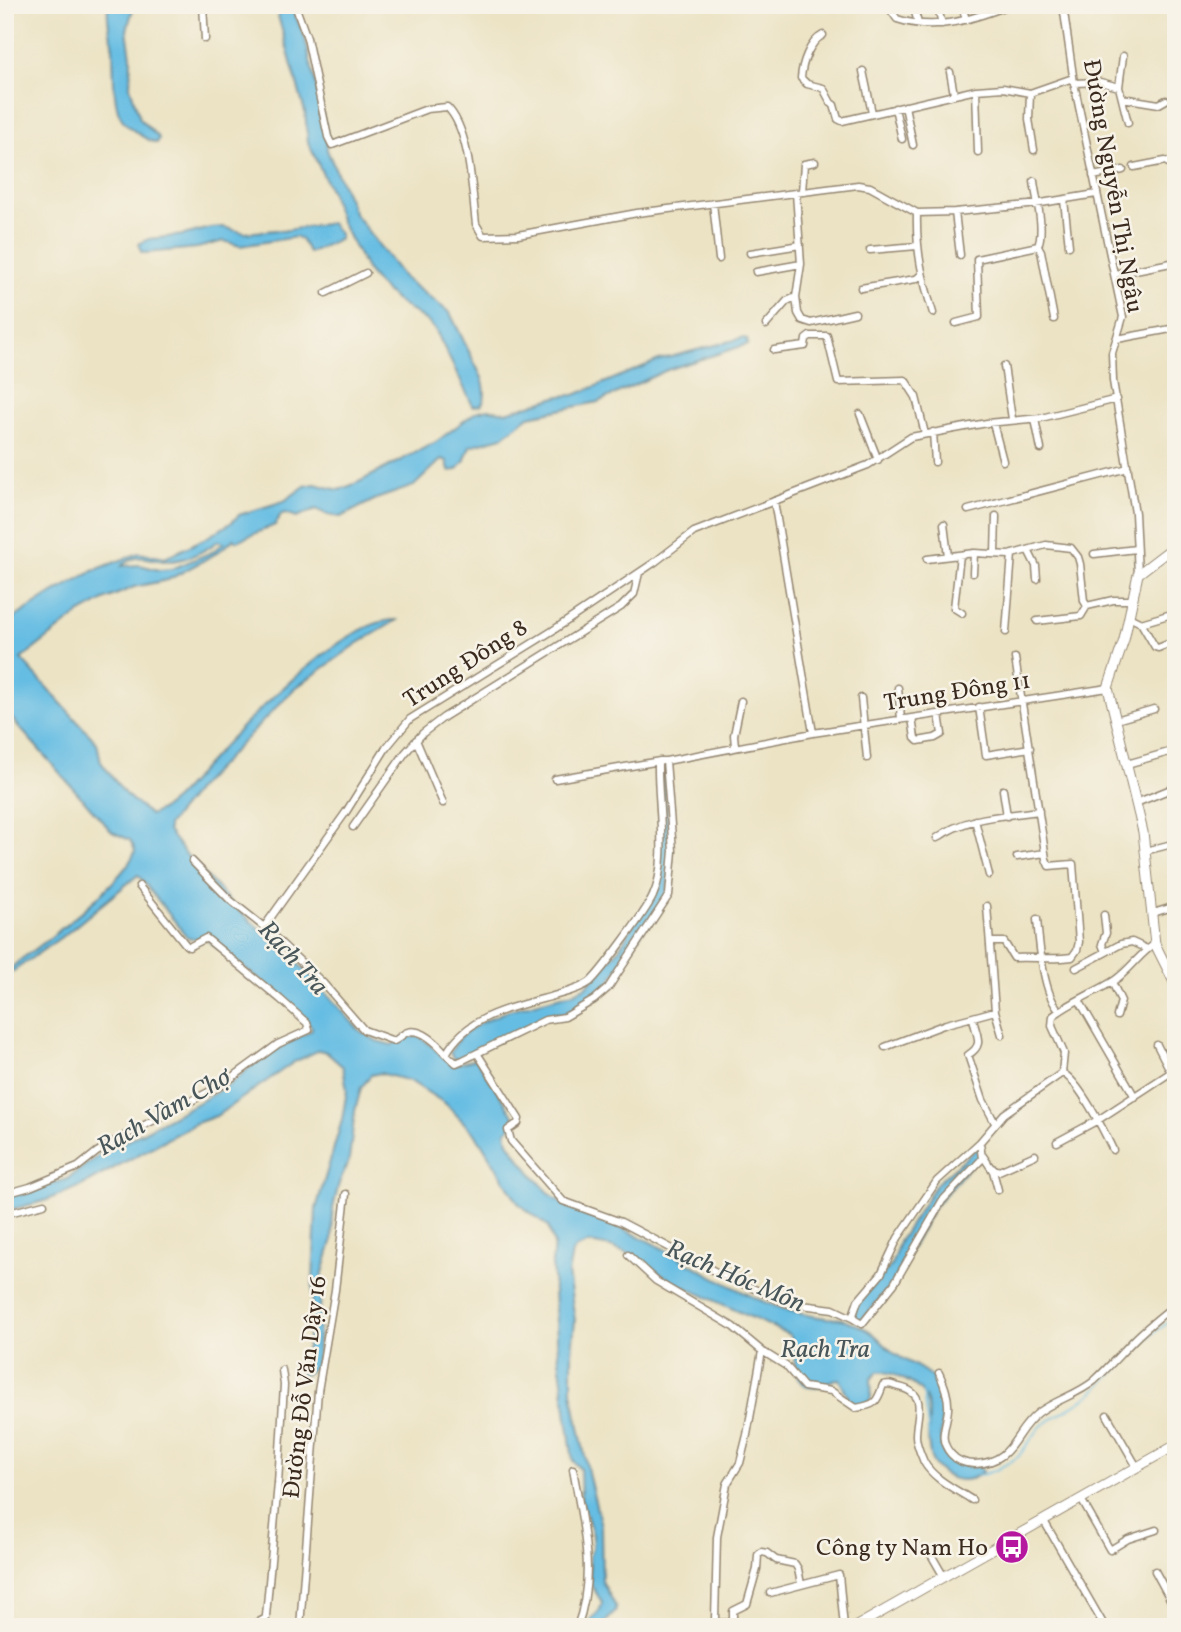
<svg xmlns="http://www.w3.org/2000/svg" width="1181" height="1632" font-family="Vollkorn,serif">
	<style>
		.water { fill: #66bde3; stroke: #507480; stroke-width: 2; fill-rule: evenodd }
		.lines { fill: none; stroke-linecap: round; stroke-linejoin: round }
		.stream { stroke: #66bde3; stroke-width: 2 }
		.street-casing { stroke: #948671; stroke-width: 9 }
		.secondary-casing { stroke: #948671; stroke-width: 11 }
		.street { stroke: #fff; stroke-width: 6 }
		.secondary { stroke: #fff; stroke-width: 9 }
		.labels { text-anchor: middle; stroke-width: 5; stroke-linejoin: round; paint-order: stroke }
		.street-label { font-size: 24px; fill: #3b2a1e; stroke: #f7f3e8 }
		.poi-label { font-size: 24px; fill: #3b2a1e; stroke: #f7f3e8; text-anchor: end }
		.water-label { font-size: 26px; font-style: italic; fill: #485659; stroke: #f7f3e8 }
	</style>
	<rect width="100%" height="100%" fill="#f7f3e8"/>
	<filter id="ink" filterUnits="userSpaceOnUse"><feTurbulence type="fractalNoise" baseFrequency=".0143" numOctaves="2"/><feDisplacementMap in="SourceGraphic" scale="14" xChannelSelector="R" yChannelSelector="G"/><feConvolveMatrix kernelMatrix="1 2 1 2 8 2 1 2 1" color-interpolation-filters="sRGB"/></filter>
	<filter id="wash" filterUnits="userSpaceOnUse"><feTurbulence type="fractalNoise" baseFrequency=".00686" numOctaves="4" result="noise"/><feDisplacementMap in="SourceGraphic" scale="28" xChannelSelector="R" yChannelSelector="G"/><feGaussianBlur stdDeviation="1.57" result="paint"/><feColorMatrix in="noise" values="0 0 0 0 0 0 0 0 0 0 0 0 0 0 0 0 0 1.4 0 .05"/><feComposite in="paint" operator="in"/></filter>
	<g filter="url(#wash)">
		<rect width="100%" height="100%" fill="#ece3c4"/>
		<!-- water -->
		<path class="water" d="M108 5H134L127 30 131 56 130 87 140 119 159 138 157 143C146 140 129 129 122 119 112 105 114 66 113 49 111 33 106 21 108 5Z
			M275 5H291L305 38 326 130 327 150 355 214 404 278 450 313 482 378C485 387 487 398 481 405L473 406 436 331 428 322 394 299 377 283 368 272 340 220 331 192 308 142 305 112Z
			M331 223 340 235 339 239 309 253 301 239 296 237 240 246 224 241 197 248 146 253 141 252 139 244 149 239 184 235 210 228 223 227 245 233 276 230 282 231Z
			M742 338 747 339 748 344 667 370 598 402 529 416 502 437 470 446 464 462 457 470 449 471 447 461 442 459 414 486 376 499 341 517 328 515 316 509 297 517 286 513 281 514 275 525 237 541 234 539 217 553 168 580 134 587 106 599 79 614 21 659 97 743 101 762 125 794 150 815C173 807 189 783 205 766 240 728 345 617 397 620L357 644 294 689 197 789 168 825V831L184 852 233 905 306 971 360 1031 377 1041 392 1045 404 1037H421L453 1065 476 1059 516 1119V1122L506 1131 508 1142C519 1158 544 1191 560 1202 578 1216 603 1220 623 1229 677 1252 725 1288 780 1308 794 1313 811 1316 826 1318 831 1318 837 1318 842 1319 849 1321 860 1326 866 1329 878 1335 883 1345 894 1353 907 1363 933 1371 939 1388 952 1423 917 1464 979 1467L983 1471C967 1489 936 1478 930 1455 923 1425 943 1396 903 1379 894 1375 887 1371 877 1372L871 1379C872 1397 874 1409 851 1403L839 1379C831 1379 826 1385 819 1387 787 1393 798 1351 790 1335L674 1282 634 1256 611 1247 589 1243 576 1248 572 1253 568 1273 575 1320 572 1353V1392L589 1477 601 1526 602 1581 616 1607 615 1612 601 1627H585L600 1610 602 1602 591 1585 589 1557 592 1548 593 1535 581 1499 580 1469 573 1461 558 1352 552 1263 554 1244 548 1226 519 1204 477 1136 446 1104 410 1081 380 1073 371 1075 361 1088 355 1111 349 1160 339 1183 333 1208 332 1242 322 1276 317 1359 315 1367 305 1375 300 1374 307 1346 312 1304 316 1209 342 1120 347 1090 343 1067 326 1052 319 1050 294 1062 216 1116 194 1124 81 1186 44 1201 5 1211V1196L28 1192 67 1179 106 1150 115 1147 203 1100 230 1084 261 1058 312 1030V1027L281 996 203 937 192 939 187 937 138 875 67 933 5 977C12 963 32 952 45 942 65 926 131 873 135 850L130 840 112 832 5 711V624L46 597 95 570 139 553 165 558 206 538 232 522 239 515 284 501 305 486 315 484 339 490 357 483 436 442 476 412 488 409 506 412 560 396 575 395 659 360ZM218 541 223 543 212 552 172 569 159 570 140 565 122 566C135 553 144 558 159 560 179 564 203 553 218 541Z
			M662 764 672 859 666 896 616 972 605 988 593 998 566 1013 547 1016 463 1058 455 1060 450 1053 459 1038 480 1023 509 1010 573 993 587 986 618 950 660 880V765Z
			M977 1148H979L981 1154 933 1208 893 1283 863 1319 860 1321 853 1318 856 1303 891 1266 899 1242 937 1183Z"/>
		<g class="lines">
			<!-- stream -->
			<path class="stream" d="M923 1391 930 1441
				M948 1458 961 1466
				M978 1476 996 1470 1018 1457 1041 1426 1090 1395 1149 1337 1176 1316"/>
		</g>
	</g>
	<g filter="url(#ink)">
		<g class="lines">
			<!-- street casing -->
			<g class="street-casing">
				<path id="street" d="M203 5 205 39
					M295 5 307 38 328 137 332 145 427 109 447 107C470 129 472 192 476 224L483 236 518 235 637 213 858 185 870 187 917 213 955 212 1029 205 1096 194
					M841 5 851 8 866 5
					M887 5 897 19C936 32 973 19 1010 5
					M913 5 918 23
					M937 5 942 24
					M962 5 966 20
					M1063 5 1074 83 1123 317 1112 353 1113 381 1135 513 1138 574
					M1108 5H1123
					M823 35C809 42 802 64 801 78L807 84 823 88 831 103 834 105 838 119 842 121 976 90 1003 88 1030 93 1073 78
					M863 71 872 113
					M950 72 954 94
					M1074 83 1100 82 1119 87 1123 56
					M1119 87 1128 123
					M976 90 978 152
					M1030 93 1029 119 1034 150
					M1122 98 1159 104 1166 100
					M905 106 913 145
					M895 108 902 139
					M1134 167 1165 161 1176 167
					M1093 176 1123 170
					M802 192 804 164 815 162
					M796 193 801 264 796 297 798 313 802 320 811 323 855 313
					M1064 200 1069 246
					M713 203 719 259
					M955 212 960 255
					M917 213C916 250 922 278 933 313
					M1038 246 1041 251 1054 319
					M870 250 917 246
					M750 253 800 245
					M756 272 801 264
					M1115 274 1176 262
					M861 288 916 279 921 275
					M326 293 366 273
					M956 323 979 317 977 259 1038 246C1045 228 1036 199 1034 181
					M766 325 787 301 796 297
					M1117 339 1176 328
					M774 350 805 346 806 339 810 336H827L838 382 905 380 916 397 925 434
					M1004 366 1012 419
					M860 414 878 460
					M1035 419 1041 449
					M993 423 1003 461
					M933 432 935 462
					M774 501 813 733
					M968 510 1128 468
					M944 524 948 556
					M1028 550 1036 566 1037 579
					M995 554 996 516
					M1094 554 1136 549
					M960 555 954 608 962 613
					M927 559 974 553 1009 555 1046 545 1071 548 1078 557 1080 564 1084 601 1087 606 1113 600H1133
					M973 573 974 553
					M1129 617 1141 623 1155 647 1158 648 1173 642
					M1037 621 1081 616 1087 606
					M1141 623 1175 613
					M1006 632 1012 554
					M898 688 901 719
					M861 698 867 758
					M979 707 986 755 1030 748
					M912 718 915 738 918 741 935 738 942 734 939 714
					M1116 720 1154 709
					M416 740 443 803
					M735 746 734 735 741 701
					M666 761H660L658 764C657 802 669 862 653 896 647 910 601 972 590 982 579 990 563 993 550 997 511 1007 467 1016 446 1054L456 1063 463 1060 545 1020 565 1017 594 1000 608 988 669 895 673 851 666 761 813 733 1108 688
					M1127 764 1176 750
					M555 779 660 761
					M1003 790 1007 816
					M1136 803 1176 787
					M975 820 989 875
					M353 827 405 753 423 733 444 717 621 607 634 594 639 573
					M937 838C966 816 1004 816 1039 811
					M1145 851 1176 843
					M1017 857 1045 853
					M192 861 230 900 264 927 323 983 364 1030 394 1041C399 1039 403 1033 408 1032 422 1028 438 1044 446 1054
					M987 906 995 1011 973 1017C975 1035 986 1044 968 1055L983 1100 995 1123
					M1153 913 1176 906
					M1104 915 1106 933 1102 944 1105 952
					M1037 919C1039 942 1043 996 1060 1011
					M264 927 346 812 386 748 410 719 552 631 655 562 694 532 868 465 911 437 987 423 1041 418 1117 399
					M990 942H1004L1014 958C1034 957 1053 960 1072 957L1077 950 1079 942 1073 864 1049 866 1046 859 1015 658
					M1076 968 1121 944 1132 942 1147 949
					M1112 982 1121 1001 1117 1016
					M1079 1000 1135 1097
					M995 1011 1002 1035
					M1157 1045 1171 1072
					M885 1047 946 1024 973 1017
					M477 1053 519 1119 518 1123 508 1130 511 1141 563 1201 621 1222 718 1273 786 1303 833 1309 852 1318 858 1301 881 1274 898 1238 937 1181 980 1142
					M1062 1073 1064 1053 1052 1026 1053 1016C1072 1001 1095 993 1115 980 1130 970 1140 953 1155 944
					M1057 1142 1098 1120 1176 1069
					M983 1156 993 1171 998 1190
					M992 1168 999 1171 1035 1155
					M5 1194 30 1187 78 1167 97 1152 133 1131 222 1085 278 1044 309 1030 307 1023 280 999 206 938 189 947 186 945 139 886
					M5 1214 44 1204
					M628 1255 656 1281 732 1326 762 1351 786 1366 804 1387 831 1391 856 1408C875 1405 877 1403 883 1385 889 1383 892 1385 899 1387 929 1394 916 1413 916 1436 916 1444 921 1455 924 1462 933 1479 957 1490 972 1500
					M852 1318 862 1324 894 1284 942 1201 982 1159 980 1142 1004 1114 1062 1073C1078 1079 1105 1133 1113 1150
					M939 1373C944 1384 949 1396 948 1409 947 1426 937 1438 951 1454 957 1461 966 1464 975 1464 1015 1462 1012 1433 1038 1413 1055 1400 1077 1395 1094 1381 1108 1368 1121 1353 1135 1339 1148 1326 1162 1315 1176 1304
					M1107 1415 1137 1467
					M573 1469C582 1522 597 1574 577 1627
					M1081 1499 1110 1550 1128 1539 1156 1530
					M1044 1521 1105 1627
					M1174 1547 1176 1551
					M929 1551 944 1577
					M1155 1571 1176 1610
					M770 1593 839 1575 844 1627
					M733 1623H720L715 1620 717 1537 727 1484 740 1463 747 1435 762 1351
					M690 1625V1627
					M733 1625V1611L747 1604 757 1569 758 1555 761 1552 767 1553 776 1560 795 1564 798 1569 801 1584
					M250 1627 266 1618
					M265 1627 278 1483 284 1385 282 1370
					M300 1627 318 1391 335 1290 346 1194"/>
			</g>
			<!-- secondary casing -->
			<g class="secondary-casing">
				<path id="secondary" d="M1176 545 1138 574 1124 640 1108 688 1143 832 1155 944 1176 986
					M855 1627 1176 1445"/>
			</g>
			<!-- street -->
			<use href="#street" class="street"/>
			<!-- secondary -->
			<use href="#secondary" class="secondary"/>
		</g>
	</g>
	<!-- icons -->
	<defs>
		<g id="bus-disc" transform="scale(1.75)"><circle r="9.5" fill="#b5179e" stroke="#f7f3e8"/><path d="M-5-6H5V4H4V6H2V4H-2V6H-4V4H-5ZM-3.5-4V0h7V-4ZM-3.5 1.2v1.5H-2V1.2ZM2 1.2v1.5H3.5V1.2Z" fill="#fff"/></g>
	</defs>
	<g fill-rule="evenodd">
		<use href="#bus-disc" x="1012" y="1547"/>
	</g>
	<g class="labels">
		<!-- street labels -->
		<g class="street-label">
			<text transform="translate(1114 186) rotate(80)" y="8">Đường Nguyễn Thị Ngâu</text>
			<text transform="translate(465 663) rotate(-33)" y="8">Trung Đông 8</text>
			<text transform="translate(957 691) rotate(-9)" y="8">Trung Đông 11</text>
			<text transform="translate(304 1387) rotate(-83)" y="8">Đường Đỗ Văn Dậy 16</text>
		</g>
		<!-- poi labels -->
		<g class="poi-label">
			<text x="988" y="1555">Công ty Nam Ho</text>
		</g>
		<!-- water labels -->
		<g class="water-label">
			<text transform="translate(294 957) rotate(48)" y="9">Rạch Tra</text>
			<text transform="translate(163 1111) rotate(-30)" y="9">Rạch Vàm Chợ</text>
			<text transform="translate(736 1275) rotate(23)" y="9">Rạch Hóc Môn</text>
			<text x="825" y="1357">Rạch Tra</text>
		</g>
	</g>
	<!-- margin -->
	<rect width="1181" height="1632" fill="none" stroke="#f7f3e8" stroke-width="28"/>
</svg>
